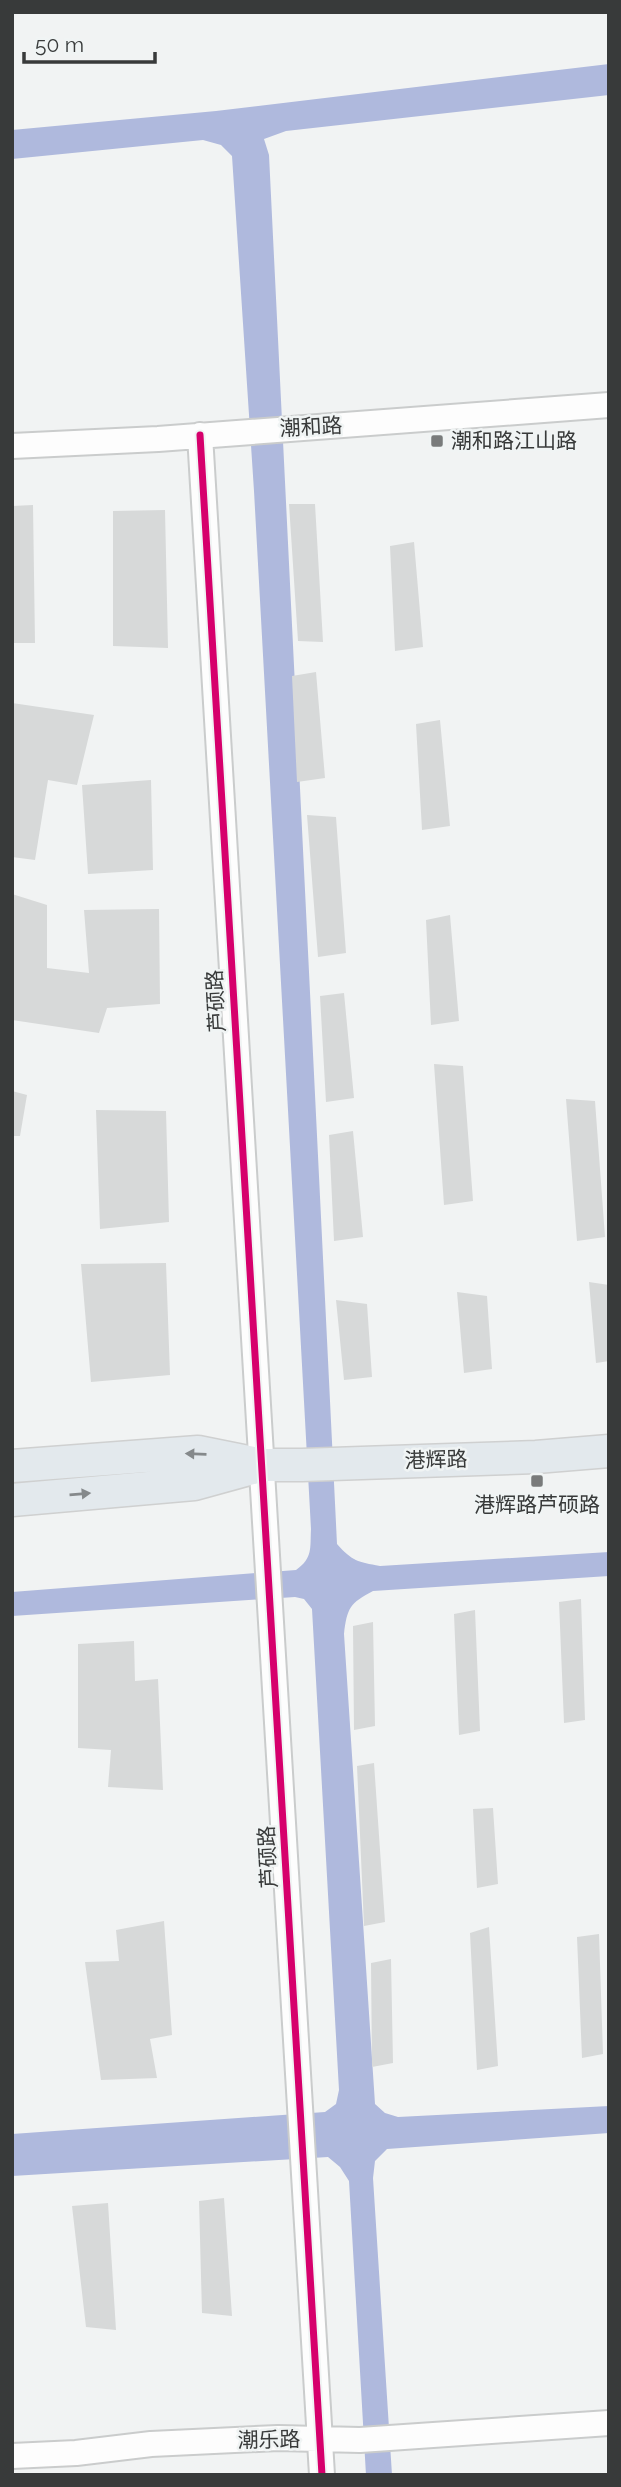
<svg xmlns="http://www.w3.org/2000/svg" width="621" height="2487" font-family="Raleway,'Noto Sans SC',sans-serif">
	<style>
		.water { fill: #afb9dd }
		.building { fill: #d7d9d9 }
		.lines { fill: none; stroke-linecap: round; stroke-linejoin: round }
		.minor-casing { stroke: #cacccc; stroke-width: 28 }
		.major-casing { stroke: #cfd0d0; stroke-width: 35 }
		.minor { stroke: #fdfdfd; stroke-width: 24 }
		.major { stroke: #e3e9ed; stroke-width: 32 }
		.cycleway-casing { stroke: #f0f4f4; stroke-width: 11 }
		.cycleway { stroke: #d6006c; stroke-width: 7 }
		.oneway { fill: #85898b }
		.poi-dot { fill: #797b7b; stroke: #f0f4f4; stroke-width: 2.5 }
		.labels { text-anchor: middle; stroke-width: 5; stroke-linejoin: round; paint-order: stroke }
		.street-label { font-size: 21px; fill: #383a3a; stroke: #f0f4f4 }
		.poi-label { font-size: 21px; fill: #383a3a; stroke: #f0f4f4; text-anchor: start }
	</style>
	<rect width="100%" height="100%" fill="#f1f3f3"/>
	<!-- water -->
	<path class="water" d="M609 64V95L286 131 264 139 269 155 337 1544C352 1561 358 1562 380 1566L609 1552V1576L373 1591C350 1603 347 1608 344 1634L375 2104 385 2113 398 2117 609 2106V2133L387 2149 375 2161 373 2178 392 2475H366L349 2181 340 2167 328 2157 12 2176V2134L325 2112 336 2104 339 2090 312 1609 304 1599 295 1597 12 1616V1592L296 1570C313 1558 310 1548 311 1529L254 491 232 156 221 145 203 140 12 159V130L216 111Z"/>
	<!-- building -->
	<path class="building" d="M289 504H315L323 642 298 641Z
		M33 505 35 643H12V506Z
		M165 510 168 648 113 646V511Z
		M414 542 423 647 395 651 390 546Z
		M316 672 325 778 297 782 292 676Z
		M12 703 94 715 77 785 48 780 35 860 12 857Z
		M440 720 450 826 422 830 416 724Z
		M151 780 153 870 88 874 82 785Z
		M307 815 336 817 346 953 318 957Z
		M12 894 47 905V968L89 973 84 910 159 909 160 1004 107 1008 99 1033 12 1020Z
		M450 915 459 1021 431 1025 426 920Z
		M344 993 354 1098 326 1102 320 996Z
		M434 1064 463 1066 473 1201 444 1205Z
		M12 1091 27 1095 20 1136H12Z
		M566 1099 595 1101 605 1237 577 1241Z
		M96 1110 166 1111 169 1222 100 1229Z
		M353 1131 363 1237 334 1241 329 1135Z
		M166 1263 170 1375 91 1382 81 1264Z
		M589 1282 609 1285V1361L596 1363Z
		M457 1292 487 1296 492 1369 464 1373Z
		M336 1300 367 1304 372 1377 344 1380Z
		M581 1599 585 1720 564 1723 559 1602Z
		M475 1610 480 1731 459 1735 454 1614Z
		M373 1622 375 1726 354 1730 353 1626Z
		M134 1641 135 1681 158 1679 163 1790 108 1787 111 1750 78 1748V1644Z
		M374 1763 385 1922 364 1926 357 1766Z
		M493 1808 498 1884 477 1888 473 1809Z
		M164 1921 172 2035 150 2039 157 2078 101 2080 85 1962 119 1961 116 1930Z
		M489 1927 498 2066 477 2070 470 1933Z
		M599 1934 603 2054 582 2058 577 1937Z
		M391 1959 393 2063 372 2067 371 1963Z
		M224 2198 232 2316 202 2313 199 2201Z
		M108 2203 116 2330 86 2327 72 2206Z"/>
	<g class="lines">
		<!-- minor casing -->
		<g class="minor-casing">
			<path id="minor" d="M200 435 322 2475
				M12 446 158 439 609 405
				M12 2456 76 2453 151 2444 278 2438 360 2440 609 2423"/>
		</g>
		<!-- major casing -->
		<g class="major-casing">
			<path id="major" d="M12 1466 198 1452 263 1465H302L536 1457 609 1451
				M12 1500 194 1484 256 1467"/>
		</g>
		<!-- minor -->
		<use href="#minor" class="minor"/>
		<!-- major -->
		<use href="#major" class="major"/>
		<!-- cycleway casing -->
		<g class="cycleway-casing">
			<path id="cycleway" d="M200 435 322 2475"/>
		</g>
		<!-- cycleway -->
		<use href="#cycleway" class="cycleway"/>
	</g>
	<!-- one-way arrows -->
	<defs><path id="oneway-solid" d="M-6-.8H1V-3.2L6.5 0L1 3.2V.8H-6Z" transform="scale(1.75)"/></defs>
	<g class="oneway">
		<use href="#oneway-solid" transform="translate(196 1454) rotate(-178)"/>
		<use href="#oneway-solid" transform="translate(80 1494) rotate(-5)"/>
	</g>
	<!-- markers -->
	<g class="poi-dot">
		<rect x="430" y="434" width="14" height="14" rx="3.5"/>
		<rect x="530" y="1474" width="14" height="14" rx="3.5"/>
	</g>
	<g class="labels">
		<!-- street labels -->
		<g class="street-label">
			<text transform="translate(311 427) rotate(-3)" y="7">潮和路</text>
			<text transform="translate(216 1001) rotate(-93)" y="7">芦硕路</text>
			<text transform="translate(436 1460) rotate(-2)" y="7">港辉路</text>
			<text transform="translate(268 1857) rotate(-93)" y="7">芦硕路</text>
			<text transform="translate(269 2440) rotate(-1)" y="7">潮乐路</text>
		</g>
		<!-- poi labels -->
		<g class="poi-label">
			<text x="451" y="448">潮和路江山路</text>
			<text x="537" y="1512" text-anchor="middle">港辉路芦硕路</text>
		</g>
	</g>
	<!-- border -->
	<rect width="621" height="2487" fill="none" stroke="#383a3a" stroke-width="28"/>
	<!-- scale -->
	<path d="M24 52v10h131v-10" fill="none" stroke="#383a3a" stroke-width="3.5"/>
	<text x="35" y="52" font-size="21" fill="#383a3a" stroke="#f0f4f4" stroke-width="5" paint-order="stroke">50 m</text>
</svg>
